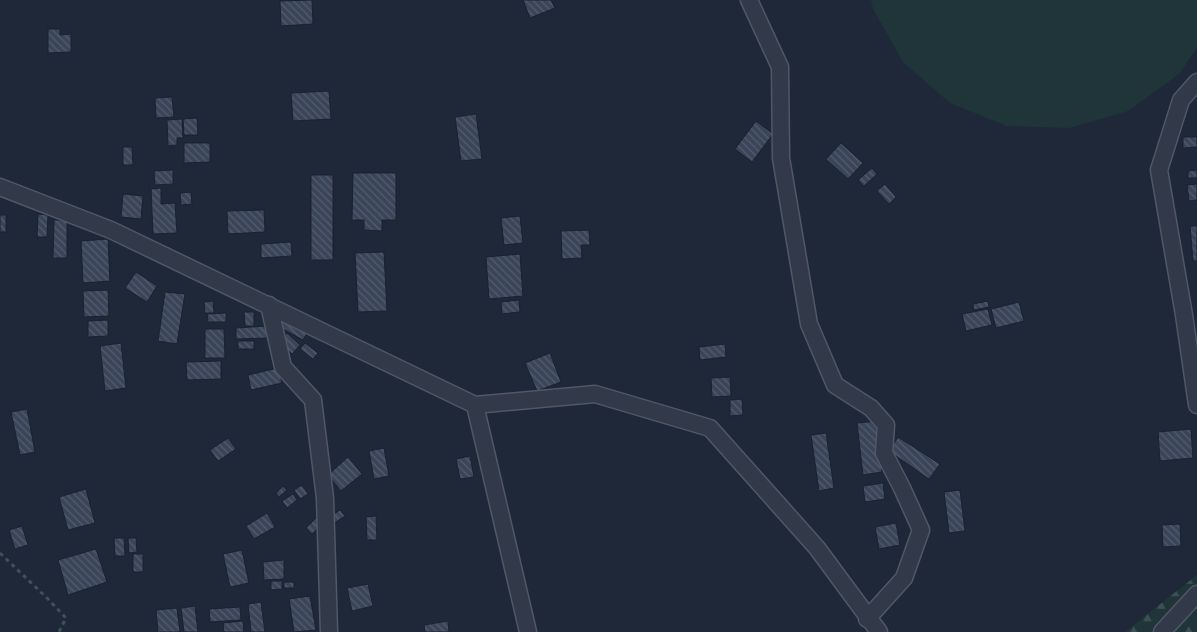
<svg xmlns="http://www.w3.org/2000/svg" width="1197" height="632" font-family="Raleway,sans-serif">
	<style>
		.forest { fill: url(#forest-firs) }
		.pitch { fill: #20353a }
		.building { fill: url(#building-back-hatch); stroke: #1a212f }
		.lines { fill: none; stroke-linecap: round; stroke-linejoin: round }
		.street-casing { stroke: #505767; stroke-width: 19 }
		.path { stroke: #3e5257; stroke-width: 3; stroke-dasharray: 4 4; stroke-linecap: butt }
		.street { stroke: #323a49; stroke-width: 16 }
	</style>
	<defs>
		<pattern id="forest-firs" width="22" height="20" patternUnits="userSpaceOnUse" patternTransform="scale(1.25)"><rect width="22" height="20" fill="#20353a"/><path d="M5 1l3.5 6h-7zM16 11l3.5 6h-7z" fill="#3e5055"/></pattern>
		<pattern id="building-back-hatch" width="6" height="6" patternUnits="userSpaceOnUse" patternTransform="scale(1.25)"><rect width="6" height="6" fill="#3a4559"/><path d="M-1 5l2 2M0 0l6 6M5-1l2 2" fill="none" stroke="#545d6f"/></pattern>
	</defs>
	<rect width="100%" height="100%" fill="#1e2839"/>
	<!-- forest -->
	<path class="forest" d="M1197 575V632H1125Z"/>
	<!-- pitch -->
	<path class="pitch" d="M871 0H1197V48L1179 74 1128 111 1069 128 1007 126 950 103 903 62 873 9Z"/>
	<!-- building -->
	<path class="building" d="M312 0 313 24 281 26 280 1Z
		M523 0H551L555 8 530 18Z
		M48 29H60V35L71 34V52L48 53Z
		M329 91 331 119 293 121 291 93Z
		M172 97 174 117 156 118 155 98Z
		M476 114 482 159 461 161 455 117Z
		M197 118 198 135H184L183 119Z
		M182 119 183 138H177V145L168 146 167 120Z
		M756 121 773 134 752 162 735 149Z
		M1183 137H1197V147L1183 148Z
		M184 143H210V162L184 163Z
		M841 143 863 163 848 179 826 159Z
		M123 147H132L133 165H123Z
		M872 168 877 174 864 186 858 180Z
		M173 170V184L155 185 154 171Z
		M1197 170V178H1188V171Z
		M353 173H396V220H382V231L364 230V220H352Z
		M311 175H333V260H311Z
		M885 184 896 197 889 204 877 191Z
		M1197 184V200L1189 201 1187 185Z
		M161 188V204L175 203 177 233 153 234 151 189Z
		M191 192 192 204 181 205 180 193Z
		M123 194 143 196 141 219 121 217Z
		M264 210 265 232 228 234 227 211Z
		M38 214 48 215 47 237H37Z
		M0 215H6V232H0Z
		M520 216 523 243 504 245 501 218Z
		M54 220H67V258H53Z
		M1190 226H1197V261H1193Z
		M589 230 590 245H581L582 258 562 259 561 231Z
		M108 239 110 281 83 283 81 241Z
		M291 242 292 256 261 258V244Z
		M384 252 387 311 358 312 355 253Z
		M520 254 523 296 489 299 486 257Z
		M136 272 157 286 147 302 125 288Z
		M108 290 109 316 84 317 83 291Z
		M165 292 185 294 177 344 158 341Z
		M519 300 520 312 502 314 501 302Z
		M213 301 214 313H205L204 302Z
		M988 301 989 307 974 310 973 304Z
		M1019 302 1024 321 996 328 991 309Z
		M988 309 992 325 966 331 962 314Z
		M244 312H254V326H245Z
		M226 313V322H208L207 314Z
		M281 317 307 333 303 340 276 325Z
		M108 320V336L88 337V321Z
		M267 326 268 338 236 339V328Z
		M205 329H224L225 358H205Z
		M287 333 300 345 292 354 279 342Z
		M238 341H254V349H238Z
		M121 343 126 388 105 391 100 346Z
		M305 343 318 353 313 359 300 349Z
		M725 344 726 357 700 360 699 347Z
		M550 353 561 382 537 391 525 363Z
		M221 361V379L187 380 186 362Z
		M278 368 282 383 251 390 248 375Z
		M730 377 731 396 712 397 711 378Z
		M742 399 743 415 730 416V400Z
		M27 409 35 452 20 455 11 412Z
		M876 421 882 472 863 475 857 423Z
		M1191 429 1193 458 1160 461 1158 432Z
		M826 433 834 488 819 491 811 435Z
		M898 437 940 464 929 479 889 451Z
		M228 438 236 449 218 461 210 450Z
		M384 448 389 476 374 479 369 451Z
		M470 456 474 477 460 479 456 459Z
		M348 457 362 474 341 491 328 475Z
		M883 483 885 499 865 502 863 486Z
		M302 485 308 494 300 499 294 490Z
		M283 486 287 490 279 497 276 493Z
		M86 489 95 523 68 530 59 497Z
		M960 490 965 531 949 533 944 492Z
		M293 494 297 500 287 508 282 501Z
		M340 510 345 516 333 524 328 518Z
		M267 513 275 527 254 539 246 526Z
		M376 516 377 540H367L366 517Z
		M316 518 322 524 312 534 306 528Z
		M896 523 900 545 879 549 875 527Z
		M1180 524 1181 546 1163 547 1162 525Z
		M22 526 28 545 15 549 9 530Z
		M114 538H124L125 556H115Z
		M128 538H136L137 552 129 553Z
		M96 549 107 582 68 595 58 560Z
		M242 550 249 583 230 587 223 554Z
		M133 554H143V572H133Z
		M284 560V579L264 580 263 562Z
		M271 581H282V589L271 590Z
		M284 582H294V588H284Z
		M368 584 373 606 352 611 347 588Z
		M310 596 316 630 294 632 289 599Z
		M261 602 265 632H251L248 604Z
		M195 606 198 632H184L181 608Z
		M240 607 241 620 210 622 209 609Z
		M177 608 180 632H158L156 610Z
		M243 621 244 632H224L223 623Z
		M448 621 449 632H425L424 625Z"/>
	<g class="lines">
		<!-- street casing -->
		<g class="street-casing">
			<path id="street" d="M749 0 780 67 781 158 809 324 835 385 871 408 886 425 884 453 902 488 921 530 904 578 867 619
				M1197 82 1181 100 1159 170 1184 315 1197 405
				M0 187 111 230 475 405 528 632
				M269 305 283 367 313 400 325 498 329 632
				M475 405 595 394 710 428 817 548 879 632
				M1162 632 1197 594"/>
		</g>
		<!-- path -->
		<path class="path" d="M0 553 48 599 66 618 59 632"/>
		<!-- street -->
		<use href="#street" class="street"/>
	</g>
</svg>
